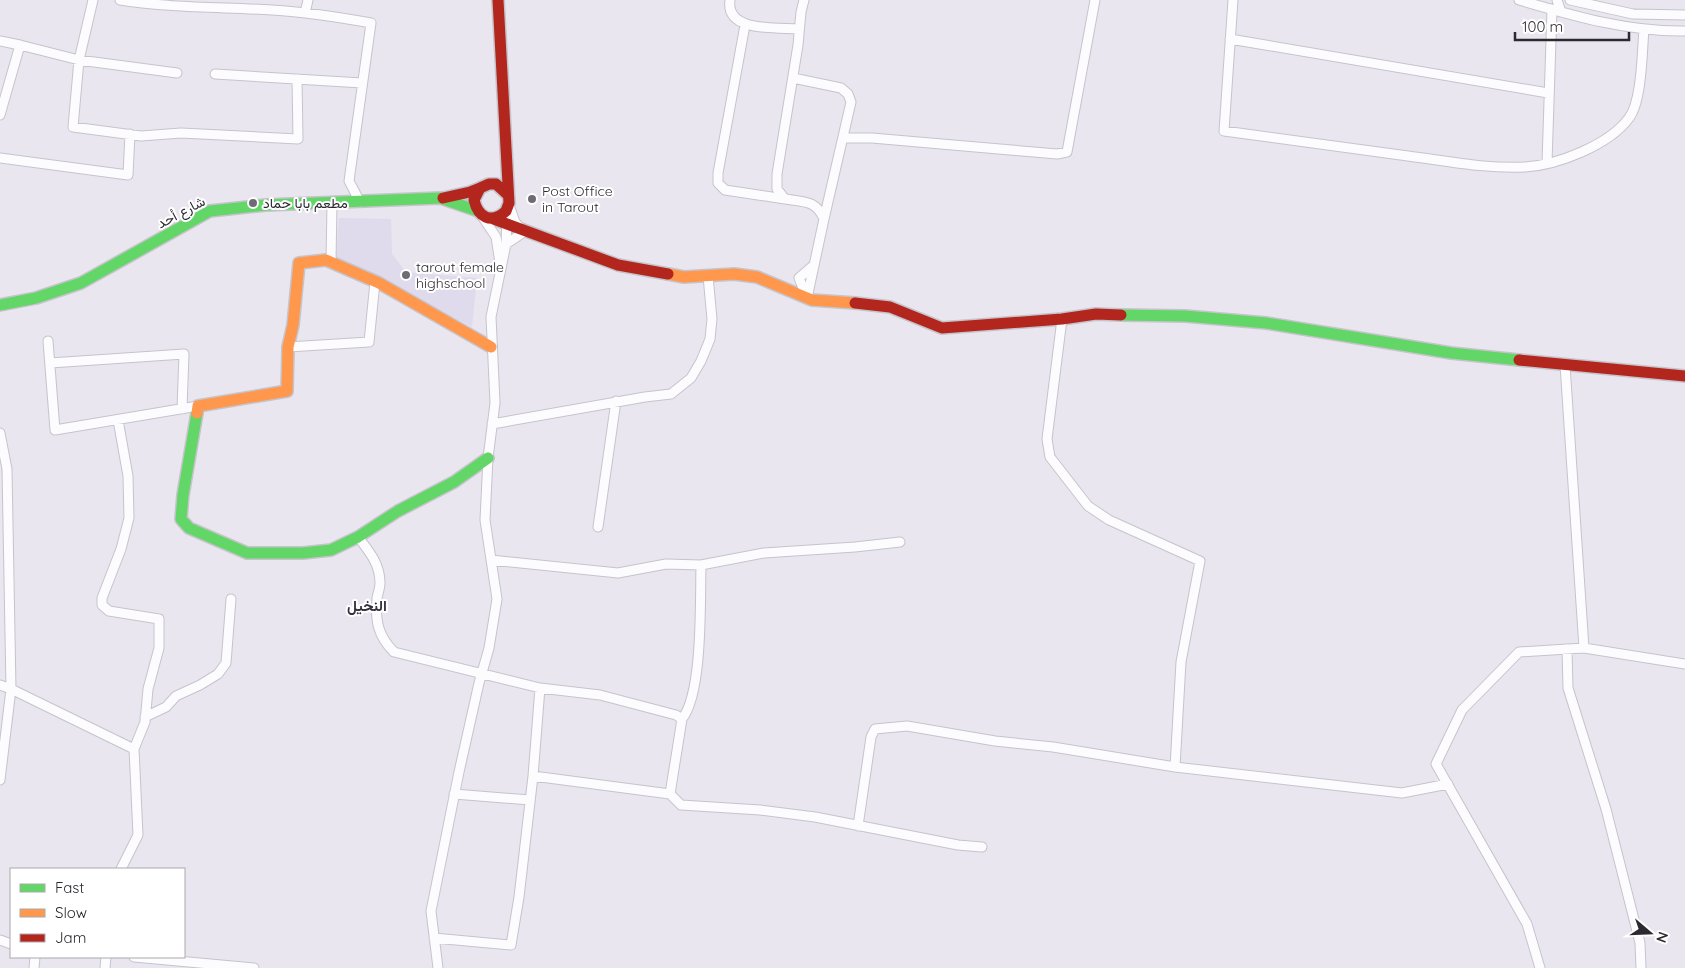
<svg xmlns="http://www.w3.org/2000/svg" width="1685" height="968" font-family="Quicksand,Vazirmatn,sans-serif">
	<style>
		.built { fill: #dfdaec }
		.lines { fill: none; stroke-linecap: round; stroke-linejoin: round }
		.street-casing { stroke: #c6c4cb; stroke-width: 11 }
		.fast-casing { stroke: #c6c4cb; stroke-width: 14 }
		.slow-casing { stroke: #c6c4cb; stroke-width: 14 }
		.jam-casing { stroke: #c6c4cb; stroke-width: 14 }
		.street { stroke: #fcfbfd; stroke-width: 9 }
		.fast { stroke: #63d668; stroke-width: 11 }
		.slow { stroke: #ff974d; stroke-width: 11 }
		.jam { stroke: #b3261e; stroke-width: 11 }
		.poi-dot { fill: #6e6c73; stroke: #fff; stroke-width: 2 }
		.labels { text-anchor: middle; stroke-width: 4; stroke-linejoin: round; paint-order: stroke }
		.poi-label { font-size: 14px; fill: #2c2a30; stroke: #fff; text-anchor: start }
		.street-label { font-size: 14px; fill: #2c2a30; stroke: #fff }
		.neighbourhood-label { font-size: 15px; font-weight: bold; fill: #35313f; stroke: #fff }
	</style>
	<rect width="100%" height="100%" fill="#e9e6f0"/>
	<!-- built -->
	<path class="built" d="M339 218 391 219 392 254 406 272 477 278 472 327 336 257Z"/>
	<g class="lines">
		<!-- street casing -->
		<g class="street-casing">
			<path id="street" d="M93 0 79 60 73 127 141 136 181 133 298 139 297 79
				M120 0C170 8 221 7 272 10 305 12 338 17 371 23L349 181 360 202
				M730 0C725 33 778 27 799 29
				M804 0 801 12 798 45 777 174V189L785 199C804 202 816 200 824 219L807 298
				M1233 0 1224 131C1286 139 1347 148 1408 156 1447 161 1486 169 1525 167 1558 165 1609 145 1629 118 1642 101 1642 52 1644 29
				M1519 0C1574 16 1628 32 1685 31
				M1557 0 1561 12
				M1570 0 1633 14 1685 15
				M305 13 308 0
				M745 25 718 173V183L725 190 785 199
				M1230 39 1548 93
				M0 41 20 45 0 115
				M20 45 79 60 177 73
				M215 74 362 83
				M793 78 841 88 848 94 851 102 824 219
				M843 138H872L1057 154 1067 152 1095 0
				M0 158 128 175 130 134
				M1547 163 1552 9
				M482 216 496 237 500 263
				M506 244 524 232 515 222 509 205
				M331 263 332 203
				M807 298 799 278 814 265
				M1062 319 1047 439 1050 457 1088 506 1109 520 1200 561 1181 662 1175 767 1402 793 1448 784
				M48 341 55 430 198 406
				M288 347 369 342 375 282
				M50 363 184 354 182 409
				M118 420 128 476 129 518 121 549 102 598V605L109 611 159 619V648L148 689 145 722 134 749
				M492 424 645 397 671 394 691 378 701 361 710 339 712 319 708 276
				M0 433 7 469 11 689 0 685
				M598 527 616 401
				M358 537C369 551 380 564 380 583 380 588 378 593 377 598 375 621 378 636 394 652L540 688 600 695 676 715 682 719 670 794 533 776 519 897 511 945 434 938
				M491 560 618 573 666 564 701 565 764 553 855 547 900 542
				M1584 648 1685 664
				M1567 649 1568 688 1606 809 1640 943 1641 968
				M145 717 166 707 176 696 200 685 218 674 226 663 231 599
				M682 719C703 693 700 601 701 565
				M533 776 540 688
				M0 780 11 689 134 749 138 835 121 869
				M454 794 530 800
				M670 794 681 805 760 810 815 817 958 845 982 847
				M858 826 871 737 875 729 907 726 995 741 1053 747 1175 767
				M0 940 11 944
				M134 957 254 968
				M34 968 35 957
				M105 968 106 957
				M438 968 431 911 459 772 479 683 489 648 497 599 485 520 488 458 495 403 491 317 506 244 507 219
				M1540 968 1527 924 1436 764 1462 710 1519 652 1584 648 1565 365"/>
		</g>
		<!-- fast casing -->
		<g class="fast-casing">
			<path id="fast" d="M0 305 36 298 81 283 210 211 266 205 440 198 478 211
				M1121 315 1185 316 1266 323 1451 353 1519 360
				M197 413 183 495 181 519 189 528 247 553H303L331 550 358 537 398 511 454 482 488 458"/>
		</g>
		<!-- slow casing -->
		<g class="slow-casing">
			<path id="slow" d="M668 274 684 277 734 274 757 277 812 300 855 303
				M197 413 198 406 287 391 288 347 293 325 299 263 326 260 379 283 491 347"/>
		</g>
		<!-- jam casing -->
		<g class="jam-casing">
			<path id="jam" d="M498 0 509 203 506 211C491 225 478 217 474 200L480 188 489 184H496L508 195
				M443 198 470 192 480 188
				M491 218 618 265 668 274
				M855 303 890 307 942 328 1062 319 1096 314 1121 315
				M1519 360 1685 376"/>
		</g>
		<!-- street -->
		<use href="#street" class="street"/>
		<!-- fast -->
		<use href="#fast" class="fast"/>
		<!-- slow -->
		<use href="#slow" class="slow"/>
		<!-- jam -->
		<use href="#jam" class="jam"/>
	</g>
	<!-- markers -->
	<g class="poi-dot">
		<circle cx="532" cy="199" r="5"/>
		<circle cx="253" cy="203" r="5"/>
		<circle cx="406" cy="275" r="5"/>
	</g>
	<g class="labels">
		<!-- poi labels -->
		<g class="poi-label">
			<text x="542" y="196">Post Office<tspan x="542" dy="16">in Tarout</tspan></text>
			<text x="263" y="208">مطعم بابا حماد</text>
			<text x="416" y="272">tarout female<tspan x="416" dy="16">highschool</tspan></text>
		</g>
		<!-- street labels -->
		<g class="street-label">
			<text transform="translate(181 212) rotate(-28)" y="5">شارع أحد</text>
		</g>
		<!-- neighbourhood labels -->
		<g class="neighbourhood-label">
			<text x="367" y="611">النخيل</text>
		</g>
	</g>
	<!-- legend -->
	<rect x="10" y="868" width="175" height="90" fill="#ffffff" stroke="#abaaac"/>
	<rect x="20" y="884" width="25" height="8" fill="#63d668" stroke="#abaaac"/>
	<text x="55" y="893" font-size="15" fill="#2c2a30">Fast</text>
	<rect x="20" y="909" width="25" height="8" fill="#ff974d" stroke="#abaaac"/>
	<text x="55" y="918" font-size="15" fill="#2c2a30">Slow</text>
	<rect x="20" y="934" width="25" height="8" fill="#b3261e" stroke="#abaaac"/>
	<text x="55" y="943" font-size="15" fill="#2c2a30">Jam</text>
	<!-- north arrow -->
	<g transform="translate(1650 933) rotate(109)" stroke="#ffffff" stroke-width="4" paint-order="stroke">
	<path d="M0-4L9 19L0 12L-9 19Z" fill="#2c2a30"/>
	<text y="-8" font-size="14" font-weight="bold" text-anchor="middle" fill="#2c2a30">N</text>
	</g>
	<!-- scale -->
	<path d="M1515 32v8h114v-8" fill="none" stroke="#2c2a30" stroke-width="2.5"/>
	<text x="1522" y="32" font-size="15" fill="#2c2a30" stroke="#ffffff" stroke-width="4" paint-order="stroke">100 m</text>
</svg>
